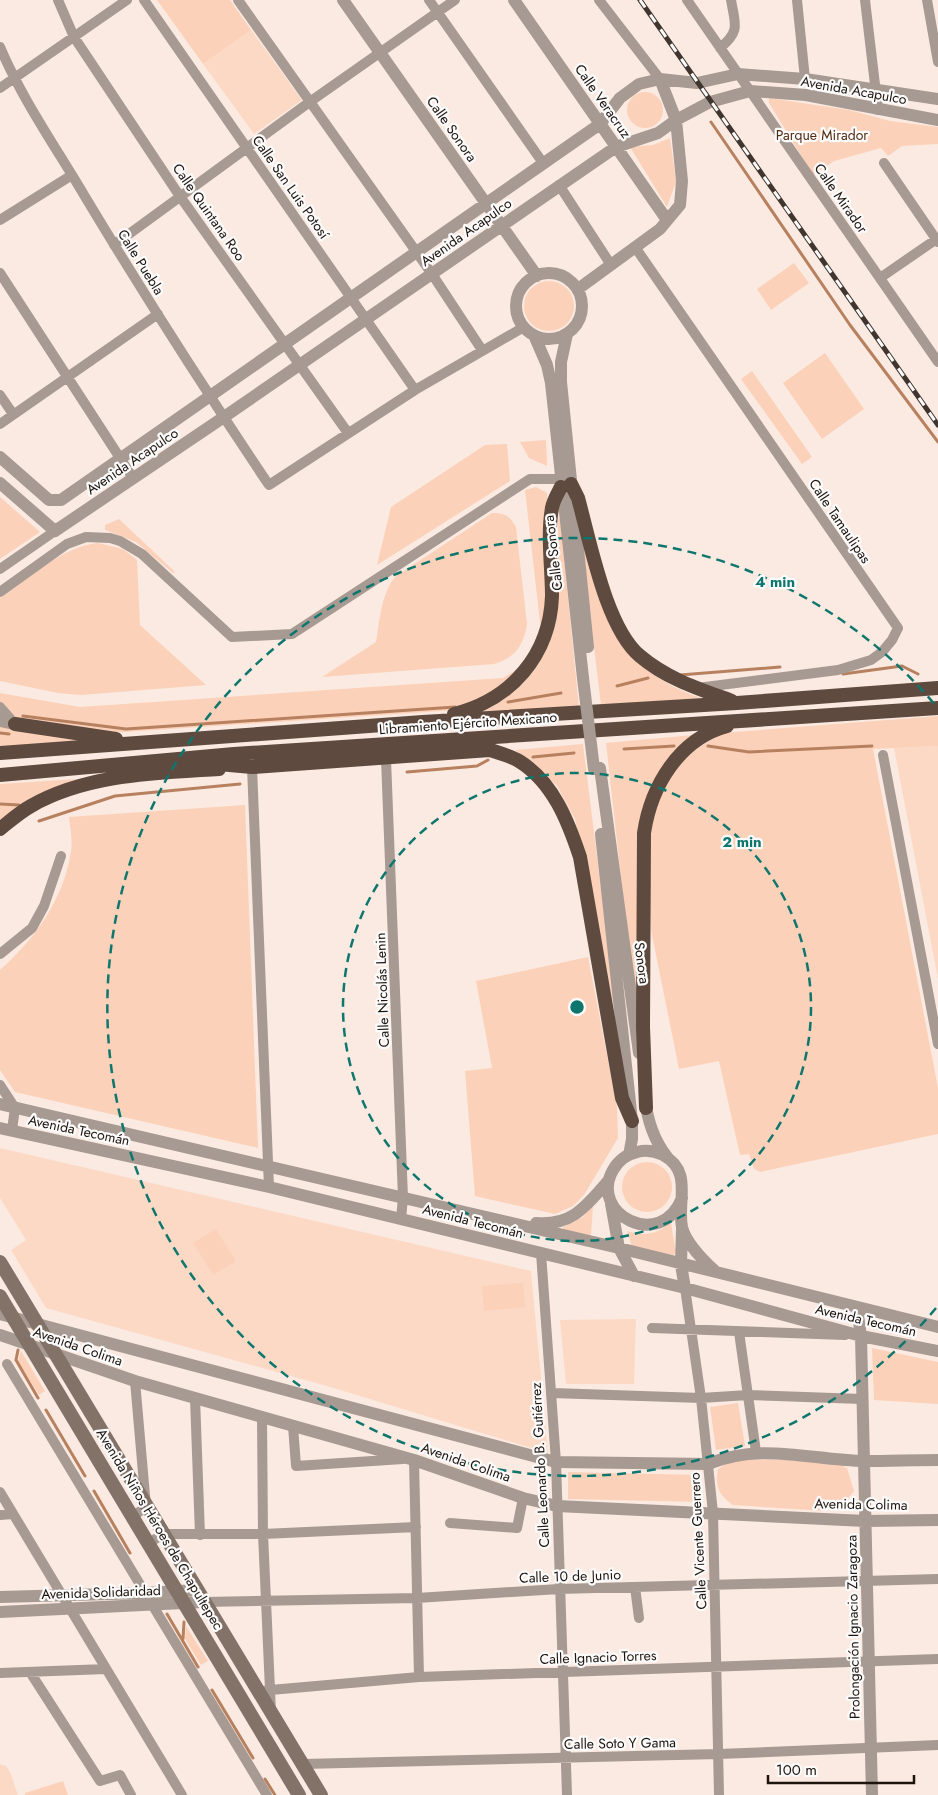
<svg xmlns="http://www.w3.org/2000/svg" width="938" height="1795" font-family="Jost,sans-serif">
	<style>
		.built { fill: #fcd9c5 }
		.green { fill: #fcd1b9 }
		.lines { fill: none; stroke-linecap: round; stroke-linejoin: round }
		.stream { stroke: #b78160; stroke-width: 3 }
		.minor { stroke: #a69a93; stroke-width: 10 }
		.tertiary { stroke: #a69a93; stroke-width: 12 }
		.secondary { stroke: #827268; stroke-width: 14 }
		.trunk { stroke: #5e4a3e; stroke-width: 14 }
		.rail-casing { stroke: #40362f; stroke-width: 5 }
		.rail { stroke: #fbfbfb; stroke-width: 3; stroke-dasharray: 9; stroke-linecap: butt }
		.tertiary-bridge { stroke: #a69a93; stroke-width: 12 }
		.ring { fill: none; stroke: #0f766e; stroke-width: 2.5; stroke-dasharray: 9 6 }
		.labels { text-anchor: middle; stroke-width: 4.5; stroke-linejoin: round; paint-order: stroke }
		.street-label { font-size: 14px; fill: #1d140e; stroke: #fbfbfb }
		.park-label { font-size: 14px; fill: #512b12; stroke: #fbfbfb }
		.centre { fill: #0f766e; stroke: #fbfbfb; stroke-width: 2.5 }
		.ring-label { font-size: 15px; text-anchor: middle; font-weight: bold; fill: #0f766e; stroke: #fbfbfb; stroke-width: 4.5; stroke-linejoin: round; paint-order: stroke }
	</style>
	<rect width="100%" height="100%" fill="#fbeae1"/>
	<!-- built -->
	<path class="built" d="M251 30 302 100 254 134 203 64Z
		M938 746V979L894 748Z
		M0 1148 531 1271 548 1453 327 1386 46 1308 11 1250 26 1240 0 1198Z
		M636 1319 634 1384H566L560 1320Z
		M0 1764 6 1766 10 1772 18 1795H0Z"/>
	<!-- green -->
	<path class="green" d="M157 0H230L251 30 203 64Z
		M627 110a18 18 0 1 1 36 0a18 18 0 1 1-36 0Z
		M769 98 849 110 890 121 938 127V144L902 146 888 156 881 148 834 161 813 175 769 103Z
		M670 138 676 182 667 207 630 147 653 145Z
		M794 263 809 283 771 310 757 289Z
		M524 306a25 25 0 1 1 50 0a25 25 0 1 1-50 0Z
		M825 353 864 409 822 439 783 383Z
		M752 371 812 457 802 464 741 379Z
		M546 440 547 462V466L529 458 520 442Z
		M507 444 510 481 377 565 391 507 485 445Z
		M536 487 547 493 545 610 541 631 525 490Z
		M0 497 40 532 0 559Z
		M577 508 632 658C653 676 674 689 701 698L601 705Z
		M492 513C505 513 510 516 516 527L527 624C524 645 515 658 494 664L322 677 376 642C380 620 381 593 396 576Z
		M560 516 579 708 481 713C568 667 557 606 558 521Z
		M119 519 175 572 173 573 136 542 105 530V525Z
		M98 543 123 549 137 560 140 625 206 685 81 695 58 693 0 681V598C28 579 63 546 98 543Z
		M523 666 491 693 456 710 109 733 13 718 0 703V693L80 707 503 678Z
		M938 716V746L873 749 938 1088V1134L760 1172 754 1169 749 1154 740 1155 719 1061 679 1069 651 930 648 845 652 816 667 780 690 753 722 733Z
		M0 726 81 741 0 748Z
		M693 735C659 765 645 790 637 835L639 1036 606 743Z
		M583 744 619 1033 575 819 557 786 529 760 515 750Z
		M78 779 54 788 0 823V784Z
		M245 805 258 1148 15 1092 0 1070V970C35 939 64 899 71 851 73 841 70 828 69 817Z
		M588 957 617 1107 618 1138 584 1195 573 1206 555 1214 475 1196 465 1071 492 1068 476 981Z
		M622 1187a25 25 0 1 1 50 0a25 25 0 1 1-50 0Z
		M593 1205 591 1236 563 1230V1227L583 1217Z
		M671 1223 676 1253 672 1256 632 1247 627 1231C645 1237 656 1234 671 1223Z
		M216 1229 236 1261 213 1275 193 1243Z
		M523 1283 525 1307 484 1311 482 1286Z
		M872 1348 938 1362V1404L874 1400Z
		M21 1351 45 1391 39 1395 18 1361Z
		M738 1403 745 1446 716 1450 710 1407Z
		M733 1459 831 1461 847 1468 854 1491 841 1507 825 1511 733 1505C718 1495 715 1486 718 1469Z
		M568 1472 701 1475V1502L568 1499Z
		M186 1626 208 1661 201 1665 185 1639Z
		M63 1781 68 1795H25V1793Z"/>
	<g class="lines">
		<!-- stream -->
		<path class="stream" d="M711 122 850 325 938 442
			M843 674 902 666 918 674
			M680 675 780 667
			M617 686 648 678
			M508 702 561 693
			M23 716 126 729 455 707
			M0 733 9 734
			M708 746 749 752 872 746
			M624 749 674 746
			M533 757 574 753
			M407 772 477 766 488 760
			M0 804 19 805
			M39 821 115 796 240 784
			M18 1350 16 1360 38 1398
			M46 1410 85 1476
			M94 1491 130 1553
			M167 1614 198 1667
			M183 1639 184 1622
			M212 1690 253 1758
			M265 1779 275 1795"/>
		<!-- minor -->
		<path class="minor" d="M58 0 74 37 179 195 348 433
			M144 0 415 390
			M238 0 432 274 482 350
			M429 0 543 163
			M599 0 660 79
			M687 0 938 362
			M797 0 805 79
			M865 0 878 110
			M927 0 938 62
			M0 47C22 99 55 146 84 195 143 293 205 390 269 485L415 390 524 327
			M720 48C741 31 735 24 731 0
			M0 88 127 0
			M884 163 938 242
			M559 185 611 265
			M0 220 72 175
			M114 245 311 101 455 0
			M635 247 898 628 892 640 882 652 871 660 838 670 697 688
			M0 273 133 478
			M880 278 938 238
			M0 395 13 414
			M0 424 158 314
			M0 569 55 531
			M0 592 67 544 86 537 110 538 120 541 142 554 232 637 292 634 530 479H567
			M0 707 15 724
			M883 755 938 1044
			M386 759 403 1198 401 1219
			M252 767 269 1187
			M0 954 32 928 44 906 61 856
			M0 1085 15 1108 12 1130
			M541 1253 556 1462 567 1795
			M685 1288 701 1398 713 1513 719 1795
			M652 1328 845 1335
			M739 1332 756 1452
			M7 1364 267 1795
			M552 1393 701 1398 748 1395 862 1399
			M195 1398 200 1535
			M262 1418 263 1534 271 1712
			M293 1426 296 1466 403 1459
			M414 1460 419 1677
			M0 1492 182 1795
			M0 1515 13 1514
			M132 1517 146 1507 135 1381
			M450 1523 517 1528 523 1498
			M149 1543 163 1534H263L416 1527
			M635 1587 639 1618
			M204 1602 417 1598 559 1589 938 1579
			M30 1672 100 1781 120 1775 131 1795
			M0 1673 106 1669
			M259 1691 419 1677 938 1659
			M303 1764 719 1754 938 1745"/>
		<!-- tertiary -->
		<path class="tertiary" d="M343 0 537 276
			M514 0 667 220
			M516 306a33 33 0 1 1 66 0a33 33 0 1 1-66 0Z
			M578 289 660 229 680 205 682 181 676 120 660 79
			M567 334 561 362V382L588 647
			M534 335 547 365 551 383 583 678
			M0 457 49 500H61L600 124 620 98 639 84 660 79 697 83 738 74 805 79 938 99
			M0 483 55 531 224 417 616 147 658 133 676 120 710 102 750 91 806 95 938 120
			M0 721 15 724
			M600 768 639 1053
			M601 834 632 1121V1139L629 1155
			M645 1098C647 1119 654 1140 667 1157
			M0 1104 619 1248 938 1327
			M0 1128 269 1187 685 1288 861 1336 938 1351
			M682 1198C661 1252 588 1214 613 1170 618 1161 627 1154 637 1152 645 1150 655 1151 663 1155 693 1171 677 1201 682 1227 686 1244 704 1261 716 1272
			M611 1204 619 1248 634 1276
			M536 1223C573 1226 587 1205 609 1180
			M682 1228 681 1265 685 1288
			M857 1308 861 1336 872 1795
			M0 1314 556 1462 708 1464C761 1442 810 1460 865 1461 889 1461 914 1460 938 1460
			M0 1335 135 1381 414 1460 523 1498 557 1506 865 1521 938 1520
			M0 1597 145 1593 196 1590
			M0 1612 204 1602"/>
		<!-- secondary -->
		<path class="secondary" d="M0 1262 321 1795
			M0 1296 299 1795"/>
		<!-- trunk -->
		<path class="trunk" d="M571 484 578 498C590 541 606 628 640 656 667 679 699 689 732 701
			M454 714C511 700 550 655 552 596 552 568 547 536 552 508 553 501 558 493 561 487
			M15 724 116 739
			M0 753 423 722 737 703 938 688
			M207 763 252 767 490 750C499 753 511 756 519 761 553 782 568 821 580 857L622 1098 632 1121
			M0 775 234 754 938 708
			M0 829C10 821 20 812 31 806 87 774 156 773 219 769
			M646 1108 643 1027 644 833C651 786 679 739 727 726"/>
		<!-- rail casing -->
		<g class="rail-casing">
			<path id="rail" d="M640 0 938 425"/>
		</g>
		<!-- rail -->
		<use href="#rail" class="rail"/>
		<!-- tertiary-bridge -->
		<path class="tertiary-bridge" d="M583 678 594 769"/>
	</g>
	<!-- distance rings -->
	<g class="ring">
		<circle cx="577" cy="1007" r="234"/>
		<path d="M936 1308A469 469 0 1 1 936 706"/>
	</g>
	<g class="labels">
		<!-- street labels -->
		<g class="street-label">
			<text transform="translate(854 90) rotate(10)" y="5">Avenida Acapulco</text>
			<text transform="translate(603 101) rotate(55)" y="5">Calle Veracruz</text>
			<text transform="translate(452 129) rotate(55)" y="5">Calle Sonora</text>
			<text transform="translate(291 187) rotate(55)" y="5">Calle San Luis Potosí</text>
			<text transform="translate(841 198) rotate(55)" y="5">Calle Mirador</text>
			<text transform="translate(209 212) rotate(55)" y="5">Calle Quintana Roo</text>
			<text transform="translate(466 232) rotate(-35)" y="5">Avenida Acapulco</text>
			<text transform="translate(141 262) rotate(58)" y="5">Calle Puebla</text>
			<text transform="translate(132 461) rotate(-34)" y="5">Avenida Acapulco</text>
			<text transform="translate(840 521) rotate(56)" y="5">Calle Tamaulipas</text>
			<text transform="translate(553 553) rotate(-97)" y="5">Calle Sonora</text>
			<text transform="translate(468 723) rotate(-4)" y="5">Libramiento Ejército Mexicano</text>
			<text transform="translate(642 963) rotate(82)" y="5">Sonora</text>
			<text transform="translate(382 990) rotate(-92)" y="5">Calle Nicolás Lenin</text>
			<text transform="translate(79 1130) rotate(12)" y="5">Avenida Tecomán</text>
			<text transform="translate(473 1221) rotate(14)" y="5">Avenida Tecomán</text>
			<text transform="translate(866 1320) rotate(13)" y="5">Avenida Tecomán</text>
			<text transform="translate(78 1346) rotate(19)" y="5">Avenida Colima</text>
			<text transform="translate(466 1462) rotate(19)" y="5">Avenida Colima</text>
			<text transform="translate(540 1465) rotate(-93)" y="5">Calle Leonardo B. Gutiérrez</text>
			<text transform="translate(861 1504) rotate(1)" y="5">Avenida Colima</text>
			<text transform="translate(160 1529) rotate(59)" y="5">Avenida Niños Héroes de Chapultepec</text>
			<text transform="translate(698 1541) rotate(-93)" y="5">Calle Vicente Guerrero</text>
			<text transform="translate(570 1576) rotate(-2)" y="5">Calle 10 de Junio</text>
			<text transform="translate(101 1592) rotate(-2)" y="5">Avenida Solidaridad</text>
			<text transform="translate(853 1627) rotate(-91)" y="5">Prolongación Ignacio Zaragoza</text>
			<text transform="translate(598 1657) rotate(-2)" y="5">Calle Ignacio Torres</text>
			<text transform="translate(620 1743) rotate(-1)" y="5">Calle Soto Y Gama</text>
		</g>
		<!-- park labels -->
		<g class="park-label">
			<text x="822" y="140">Parque Mirador</text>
		</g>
	</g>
	<circle cx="577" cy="1007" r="8" class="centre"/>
	<g class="ring-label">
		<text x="775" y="587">4 min</text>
		<text x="742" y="847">2 min</text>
	</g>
	<!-- scale -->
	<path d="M768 1775v8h146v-8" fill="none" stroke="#1d140e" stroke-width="2.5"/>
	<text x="776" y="1775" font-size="15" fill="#1d140e" stroke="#fbfbfb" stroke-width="4" paint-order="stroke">100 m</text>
</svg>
